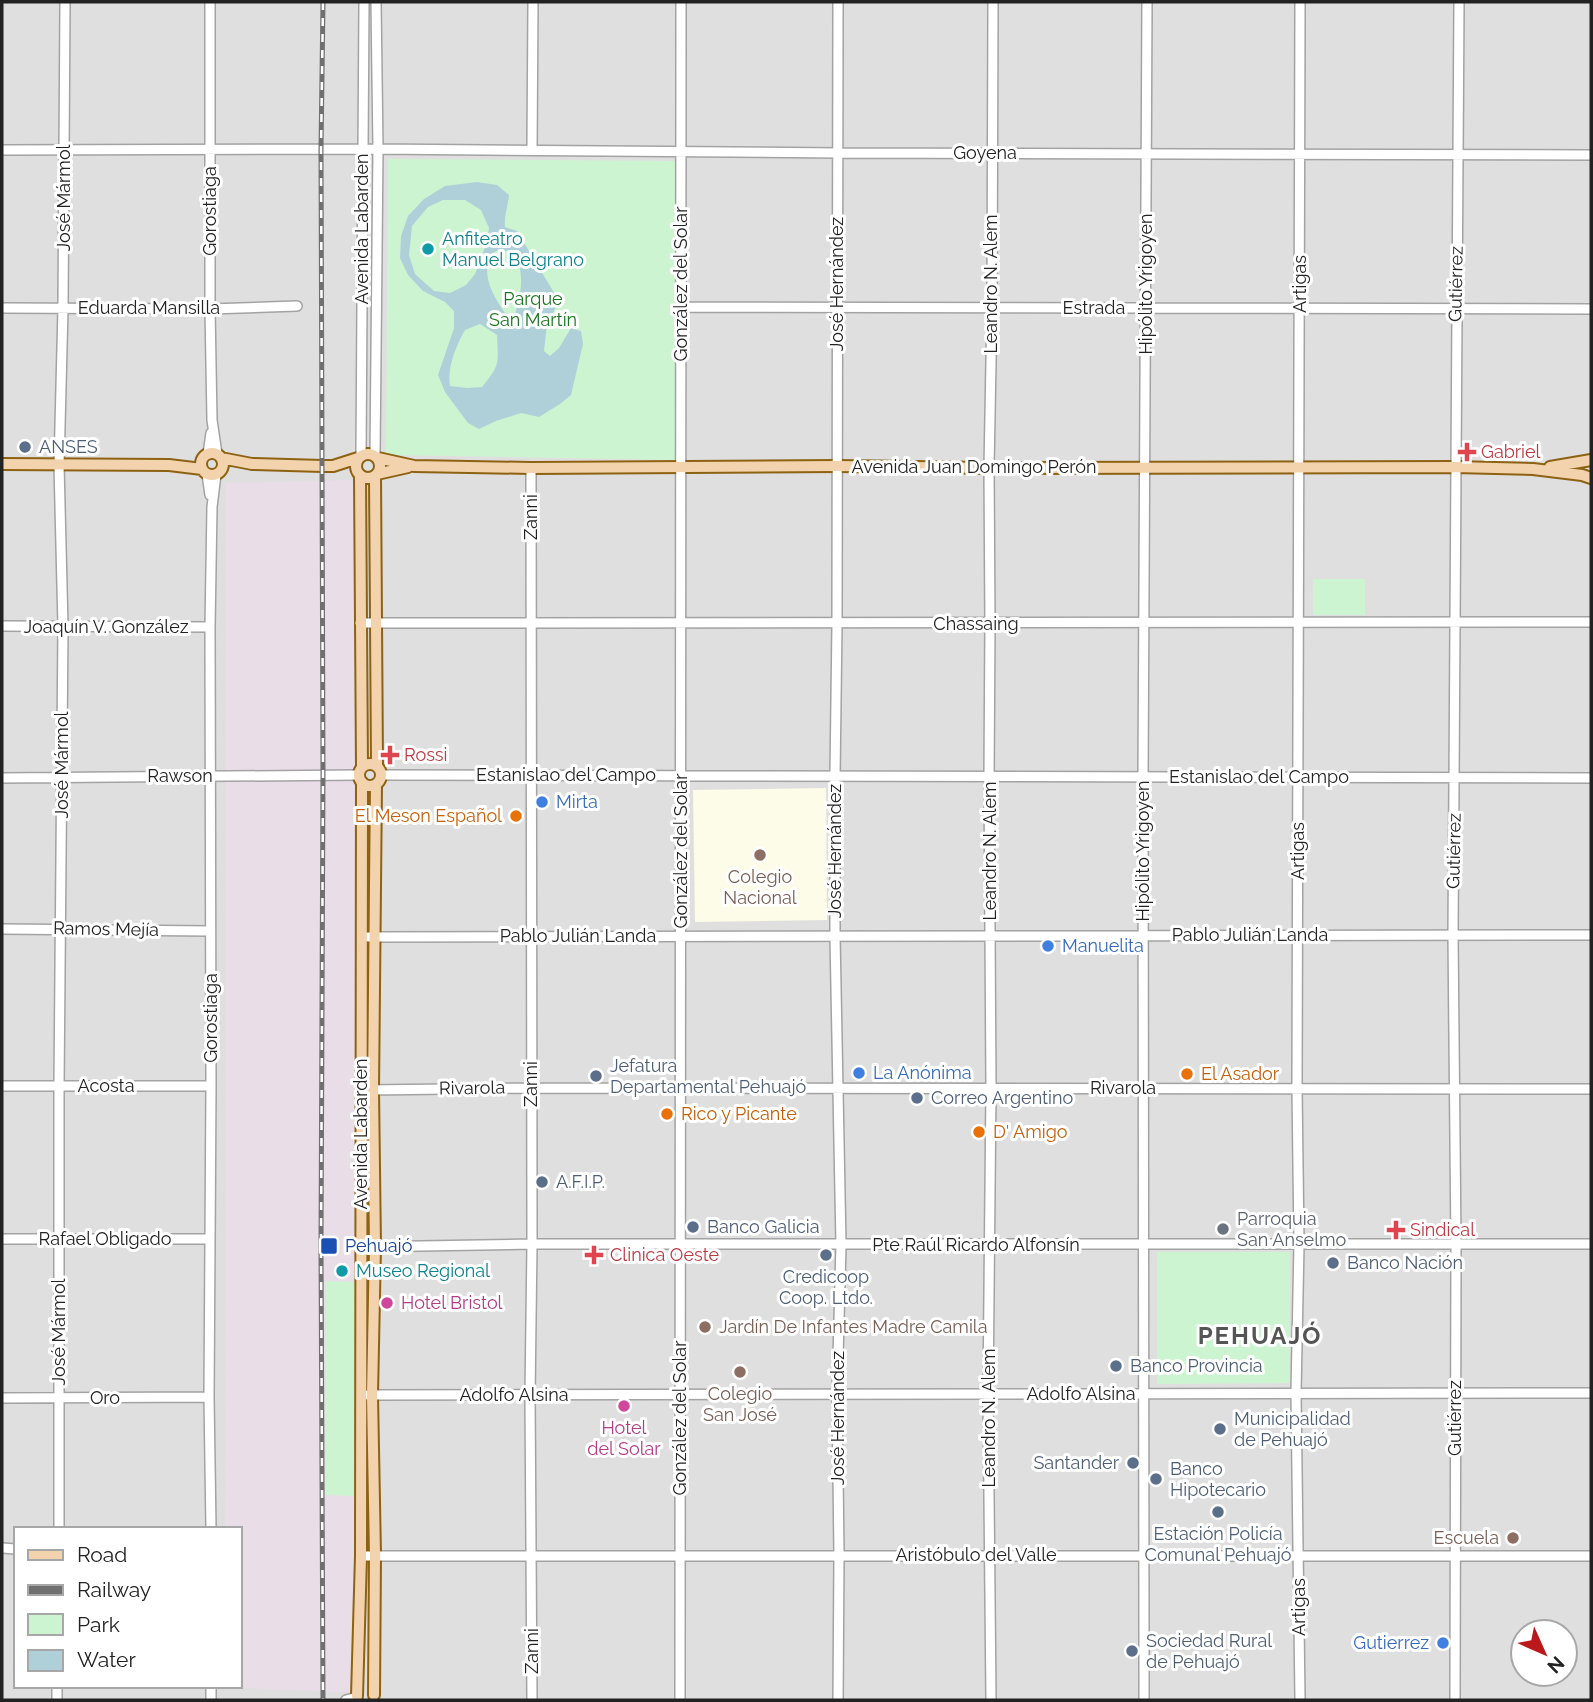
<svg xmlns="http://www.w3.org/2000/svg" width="1593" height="1702" font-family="Raleway,sans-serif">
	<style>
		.residential { fill: #e0dfdf; fill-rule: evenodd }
		.industrial { fill: #e9dde7 }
		.education { fill: #fcfce8 }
		.park { fill: #cdf4d0 }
		.water { fill: #b0d0d9; fill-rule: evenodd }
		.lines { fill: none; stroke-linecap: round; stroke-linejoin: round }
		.minor-casing { stroke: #a3a3a3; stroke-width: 12 }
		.major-casing { stroke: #8d6212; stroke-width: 14 }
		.minor { stroke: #fff; stroke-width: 9 }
		.major { stroke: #f2d3ae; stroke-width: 10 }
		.rail-casing { stroke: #707070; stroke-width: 5 }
		.rail { stroke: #fff; stroke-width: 2.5; stroke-dasharray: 8; stroke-linecap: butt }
		.culture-dot { fill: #0f9aa8; stroke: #fff; stroke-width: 2.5 }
		.service-dot { fill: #5c6f8a; stroke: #fff; stroke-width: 2.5 }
		.health-dot { fill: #e0444e; stroke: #fff; stroke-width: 2.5 }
		.shop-dot { fill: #3f7fe0; stroke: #fff; stroke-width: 2.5 }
		.food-dot { fill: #e8710a; stroke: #fff; stroke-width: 2.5 }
		.education-dot { fill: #8d6e63; stroke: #fff; stroke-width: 2.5 }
		.worship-dot { fill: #6b7280; stroke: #fff; stroke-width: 2.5 }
		.transit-dot { fill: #1a4fb4; stroke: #fff; stroke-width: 2.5 }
		.hotel-dot { fill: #d1479c; stroke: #fff; stroke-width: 2.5 }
		.labels { text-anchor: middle; stroke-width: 6; stroke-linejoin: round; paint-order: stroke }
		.street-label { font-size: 18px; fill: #222; stroke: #fff }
		.culture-label { font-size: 18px; fill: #0d838f; stroke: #fff; text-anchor: start }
		.park-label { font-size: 18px; fill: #1a7620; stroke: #fff }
		.service-label { font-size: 18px; fill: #4e5e75; stroke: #fff; text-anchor: start }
		.health-label { font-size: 18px; fill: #be3a42; stroke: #fff; text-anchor: start }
		.shop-label { font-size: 18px; fill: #366cbe; stroke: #fff; text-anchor: start }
		.food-label { font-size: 18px; fill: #c56008; stroke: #fff; text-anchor: start }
		.education-label { font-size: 18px; fill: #785e54; stroke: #fff }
		.worship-label { font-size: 18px; fill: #5b616d; stroke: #fff; text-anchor: start }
		.transit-label { font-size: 18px; fill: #164399; stroke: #fff; text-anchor: start }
		.hotel-label { font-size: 18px; fill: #b23c85; stroke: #fff; text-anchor: start }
		.district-label { font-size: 24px; font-weight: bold; letter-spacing: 2px; fill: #555; stroke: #fff }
	</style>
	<rect width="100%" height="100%" fill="#f1eeea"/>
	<!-- residential -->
	<path class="residential" d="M2 2H1591V1700H2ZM16 1529H240V1686H16ZM1523 1632H1565V1674H1523Z"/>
	<!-- industrial -->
	<path class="industrial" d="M355 480V1693L225 1687 240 1686V1529H225L226 483Z"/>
	<!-- education -->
	<path class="education" d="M826 788 827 920 695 922 693 790Z"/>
	<!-- park -->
	<path class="park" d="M388 159 681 161 678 460 386 455Z
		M1313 579H1365V615H1313Z
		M1157 1252H1290V1383L1157 1384Z
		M326 1281 356 1282 355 1496 325 1495Z"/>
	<!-- water -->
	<path class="water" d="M477 182 497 185 509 195C508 206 504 216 505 227L517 231 559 301 547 325 544 351 550 356 559 348 571 328 581 331 583 344 571 395 560 404 539 417 521 413 496 421 479 429 468 423 445 392 438 375 454 328V311L445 302 423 291 408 275 400 258 401 236 408 216 424 199 445 186ZM443 200H465L481 210 489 228 487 242 475 274 466 285 450 293 434 291 415 274 409 255 412 226 428 207ZM500 249 515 254C525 276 521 292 515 314L505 313C492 293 483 279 489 255ZM480 324 497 335C498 363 501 364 482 387L467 388 450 386C447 367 456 346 465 330Z"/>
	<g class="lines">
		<!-- minor casing -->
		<g class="minor-casing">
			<path id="minor" d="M210 2V309L212 420 217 454
				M2 150 378 149 839 153 1591 155
				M532 150 533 2
				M681 307 1591 309
				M2 308 210 309 297 306
				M208 454 211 433
				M375 455 378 149 376 2
				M361 456 364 2
				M531 468 532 1244 530 1395 532 1700
				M207 474 210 495
				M360 623 1591 622
				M2 626 210 627
				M381 775 1591 778
				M2 778 359 775
				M2 929 210 931
				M368 937 1591 935
				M2 1086H211
				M368 1090 531 1088 1591 1089
				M2 1239H209
				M361 1247 532 1244H1591
				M368 1395 1591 1393
				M2 1398 209 1397
				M59 1529V1086L63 627 59 465 63 308 65 2
				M211 1529 209 1397 211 1086 210 627 212 507 216 474
				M2 1548 16 1549
				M361 1556H1591
				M211 1686V1700
				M57 1700V1686
				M346 1700 357 1697
				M680 1700 681 2
				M838 1700 839 1555 837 1395 841 1245 835 936V776L837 624 838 2
				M991 1700 988 1394 991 1088 989 777 990 624 989 468 992 308 993 2
				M1144 1700C1145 1393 1142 1086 1143 778 1144 520 1147 261 1147 2
				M1300 1700 1296 1393 1299 1244 1297 1088 1300 2
				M1455 1700 1456 1244 1453 935 1459 2"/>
		</g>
		<!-- major casing -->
		<g class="major-casing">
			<path id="major" d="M201 464a11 11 0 1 1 22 0a11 11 0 1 1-22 0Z
				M356 466a12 12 0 1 1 24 0a12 12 0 1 1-24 0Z
				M221 458 252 464 323 466H333L358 458
				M378 458 414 466 531 468 837 466 989 468 1455 467 1533 469 1582 475 1591 478
				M2 464 169 465 202 469
				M1550 467 1591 460
				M377 474 408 467
				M360 475 362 767
				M375 476 377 766
				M359 775a11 11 0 1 1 22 0a11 11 0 1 1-22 0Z
				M374 1695 375 1555 372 1395 375 1247 373 1090 376 784
				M357 1696 361 1556 362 782"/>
		</g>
		<!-- minor -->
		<use href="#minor" class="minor"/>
		<!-- major -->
		<use href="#major" class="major"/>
		<!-- rail casing -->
		<g class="rail-casing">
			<path id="rail" d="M323 2 321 149 323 774 321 1246 323 1700"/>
		</g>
		<!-- rail -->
		<use href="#rail" class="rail"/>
	</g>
	<!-- markers -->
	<g class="culture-dot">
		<circle cx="428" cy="249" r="7"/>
		<circle cx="342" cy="1271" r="7"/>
	</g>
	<g class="service-dot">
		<circle cx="25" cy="447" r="7"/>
		<circle cx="596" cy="1076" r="7"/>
		<circle cx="917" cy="1098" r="7"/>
		<circle cx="542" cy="1182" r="7"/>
		<circle cx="693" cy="1227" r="7"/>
		<circle cx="826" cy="1255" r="7"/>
		<circle cx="1333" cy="1263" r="7"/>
		<circle cx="1116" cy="1366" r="7"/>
		<circle cx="1220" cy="1429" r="7"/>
		<circle cx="1133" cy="1463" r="7"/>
		<circle cx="1156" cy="1479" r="7"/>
		<circle cx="1218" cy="1512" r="7"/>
		<circle cx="1132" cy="1651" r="7"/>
	</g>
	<g class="health-dot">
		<path d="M1463.5 441.5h7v7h7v7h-7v7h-7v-7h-7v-7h7z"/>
		<path d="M386.5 744.5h7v7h7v7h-7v7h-7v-7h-7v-7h7z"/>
		<path d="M1392.5 1219.5h7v7h7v7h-7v7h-7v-7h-7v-7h7z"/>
		<path d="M590.5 1244.5h7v7h7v7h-7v7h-7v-7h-7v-7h7z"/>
	</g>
	<g class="shop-dot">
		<circle cx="542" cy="802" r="7"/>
		<circle cx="1048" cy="946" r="7"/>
		<circle cx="859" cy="1073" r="7"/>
		<circle cx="1443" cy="1643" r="7"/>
	</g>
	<g class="food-dot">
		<circle cx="516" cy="816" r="7"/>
		<circle cx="1187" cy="1074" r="7"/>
		<circle cx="667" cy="1114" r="7"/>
		<circle cx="979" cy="1132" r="7"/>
	</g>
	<g class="education-dot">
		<circle cx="760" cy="855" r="7"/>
		<circle cx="705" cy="1327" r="7"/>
		<circle cx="740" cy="1372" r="7"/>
		<circle cx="1513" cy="1538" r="7"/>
	</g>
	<circle class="worship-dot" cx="1223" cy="1229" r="7"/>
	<rect class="transit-dot" x="320" y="1237" width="18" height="18" rx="3.5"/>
	<g class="hotel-dot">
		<circle cx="387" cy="1303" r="7"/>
		<circle cx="624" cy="1406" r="7"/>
	</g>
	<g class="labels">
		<!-- street labels -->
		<g class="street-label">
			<text x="985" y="159">Goyena</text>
			<text transform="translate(64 198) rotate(-90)" y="6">José Mármol</text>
			<text transform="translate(210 211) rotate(-90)" y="6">Gorostiaga</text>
			<text transform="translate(362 229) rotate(-90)" y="6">Avenida Labarden</text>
			<text transform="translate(681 284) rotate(-90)" y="6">González del Solar</text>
			<text transform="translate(837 284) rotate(-90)" y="6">José Hernández</text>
			<text transform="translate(991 284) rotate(-90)" y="6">Leandro N. Alem</text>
			<text transform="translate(1146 284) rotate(-90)" y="6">Hipólito Yrigoyen</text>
			<text transform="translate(1300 284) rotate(-90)" y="6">Artigas</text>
			<text transform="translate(1456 284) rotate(-89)" y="6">Gutiérrez</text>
			<text x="149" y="314">Eduarda Mansilla</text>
			<text x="1094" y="314">Estrada</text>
			<text x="974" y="473">Avenida Juan Domingo Perón</text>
			<text transform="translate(531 517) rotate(-90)" y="6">Zanni</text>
			<text x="976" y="630">Chassaing</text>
			<text x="106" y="633">Joaquín V. González</text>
			<text transform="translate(62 765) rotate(-90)" y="6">José Mármol</text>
			<text x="566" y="781">Estanislao del Campo</text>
			<text x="180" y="782">Rawson</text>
			<text x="1259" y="783">Estanislao del Campo</text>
			<text transform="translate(681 851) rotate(-90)" y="6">González del Solar</text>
			<text transform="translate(835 851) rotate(-90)" y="6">José Hernández</text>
			<text transform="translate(990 851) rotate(-90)" y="6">Leandro N. Alem</text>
			<text transform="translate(1143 851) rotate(-90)" y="6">Hipólito Yrigoyen</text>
			<text transform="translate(1298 851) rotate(-90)" y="6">Artigas</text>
			<text transform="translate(1454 851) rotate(-89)" y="6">Gutiérrez</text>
			<text transform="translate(106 929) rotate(1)" y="6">Ramos Mejía</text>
			<text x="1250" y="941">Pablo Julián Landa</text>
			<text x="578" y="942">Pablo Julián Landa</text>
			<text transform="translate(211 1018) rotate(-90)" y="6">Gorostiaga</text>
			<text transform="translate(531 1084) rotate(-90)" y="6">Zanni</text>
			<text x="106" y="1092">Acosta</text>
			<text transform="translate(472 1088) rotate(-1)" y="6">Rivarola</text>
			<text x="1123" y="1094">Rivarola</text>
			<text transform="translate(361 1134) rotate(-90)" y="6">Avenida Labarden</text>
			<text x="105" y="1245">Rafael Obligado</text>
			<text x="976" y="1251">Pte Raúl Ricardo Alfonsín</text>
			<text transform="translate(59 1332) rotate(-90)" y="6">José Mármol</text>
			<text x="1081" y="1400">Adolfo Alsina</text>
			<text x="514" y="1401">Adolfo Alsina</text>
			<text x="105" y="1404">Oro</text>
			<text transform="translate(680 1418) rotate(-90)" y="6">González del Solar</text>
			<text transform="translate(838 1418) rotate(-90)" y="6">José Hernández</text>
			<text transform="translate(989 1418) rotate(-90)" y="6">Leandro N. Alem</text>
			<text transform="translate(1455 1418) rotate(-90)" y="6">Gutiérrez</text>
			<text x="976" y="1561">Aristóbulo del Valle</text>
			<text transform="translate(1299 1607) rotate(-90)" y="6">Artigas</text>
			<text transform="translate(532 1651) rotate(-90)" y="6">Zanni</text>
		</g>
		<!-- culture labels -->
		<g class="culture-label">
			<text x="442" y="245">Anfiteatro<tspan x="442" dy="21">Manuel Belgrano</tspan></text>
			<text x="356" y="1277">Museo Regional</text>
		</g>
		<!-- park labels -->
		<g class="park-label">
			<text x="533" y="305">Parque<tspan x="533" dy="21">San Martín</tspan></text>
		</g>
		<!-- service labels -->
		<g class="service-label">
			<text x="39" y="453">ANSES</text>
			<text x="610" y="1072">Jefatura<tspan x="610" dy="21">Departamental Pehuajó</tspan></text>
			<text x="931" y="1104">Correo Argentino</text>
			<text x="556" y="1188">A.F.I.P.</text>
			<text x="707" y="1233">Banco Galicia</text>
			<text x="1347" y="1269">Banco Nación</text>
			<text x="826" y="1283" text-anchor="middle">Credicoop<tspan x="826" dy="21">Coop. Ltdo.</tspan></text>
			<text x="1130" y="1372">Banco Provincia</text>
			<text x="1234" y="1425">Municipalidad<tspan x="1234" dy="21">de Pehuajó</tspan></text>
			<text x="1119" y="1469" text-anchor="end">Santander</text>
			<text x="1170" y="1475">Banco<tspan x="1170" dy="21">Hipotecario</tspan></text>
			<text x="1218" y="1540" text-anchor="middle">Estación Policía<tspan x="1218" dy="21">Comunal Pehuajó</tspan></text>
			<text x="1146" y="1647">Sociedad Rural<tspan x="1146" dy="21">de Pehuajó</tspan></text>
		</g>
		<!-- health labels -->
		<g class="health-label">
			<text x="1481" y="458">Gabriel</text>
			<text x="404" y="761">Rossi</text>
			<text x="1410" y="1236">Sindical</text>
			<text x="610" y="1261">Clinica Oeste</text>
		</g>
		<!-- shop labels -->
		<g class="shop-label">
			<text x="556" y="808">Mirta</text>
			<text x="1062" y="952">Manuelita</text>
			<text x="873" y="1079">La Anónima</text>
			<text x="1429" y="1649" text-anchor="end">Gutierrez</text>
		</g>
		<!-- food labels -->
		<g class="food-label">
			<text x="502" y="822" text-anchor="end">El Meson Español</text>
			<text x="1201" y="1080">El Asador</text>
			<text x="681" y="1120">Rico y Picante</text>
			<text x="993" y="1138">D' Amigo</text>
		</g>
		<!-- education labels -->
		<g class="education-label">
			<text x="760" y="883">Colegio<tspan x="760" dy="21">Nacional</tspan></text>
			<text x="719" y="1333" text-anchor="start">Jardín De Infantes Madre Camila</text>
			<text x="740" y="1400">Colegio<tspan x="740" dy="21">San José</tspan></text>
			<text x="1499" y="1544" text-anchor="end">Escuela</text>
		</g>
		<!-- worship labels -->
		<g class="worship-label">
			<text x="1237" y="1225">Parroquia<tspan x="1237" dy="21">San Anselmo</tspan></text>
		</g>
		<!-- transit labels -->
		<g class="transit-label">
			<text x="345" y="1252">Pehuajó</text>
		</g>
		<!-- hotel labels -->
		<g class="hotel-label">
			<text x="401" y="1309">Hotel Bristol</text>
			<text x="624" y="1434" text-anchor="middle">Hotel<tspan x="624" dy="21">del Solar</tspan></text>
		</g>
		<!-- district labels -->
		<g class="district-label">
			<text x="1260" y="1344">PEHUAJÓ</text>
		</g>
	</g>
	<!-- border -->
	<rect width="1593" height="1702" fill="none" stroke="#222222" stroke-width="7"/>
	<!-- legend -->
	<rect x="14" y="1527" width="228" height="161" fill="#ffffff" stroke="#a7a7a7" stroke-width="2"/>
	<rect x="28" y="1550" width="35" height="10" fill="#f2d3ae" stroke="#a7a7a7" stroke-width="2"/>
	<text x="77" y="1562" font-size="21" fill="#222222">Road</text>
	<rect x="28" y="1585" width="35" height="10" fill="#707070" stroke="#a7a7a7" stroke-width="2"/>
	<text x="77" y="1597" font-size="21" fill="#222222">Railway</text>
	<rect x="28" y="1614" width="35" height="21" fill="#cdf4d0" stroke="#a7a7a7" stroke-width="2"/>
	<text x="77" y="1632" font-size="21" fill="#222222">Park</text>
	<rect x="28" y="1650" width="35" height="21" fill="#b0d0d9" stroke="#a7a7a7" stroke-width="2"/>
	<text x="77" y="1667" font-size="21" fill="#222222">Water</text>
	<!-- north arrow -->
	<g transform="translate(1544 1653) rotate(135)"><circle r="33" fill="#ffffff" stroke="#a7a7a7" stroke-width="2"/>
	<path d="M0-5L12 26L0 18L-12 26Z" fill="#bb181b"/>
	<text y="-10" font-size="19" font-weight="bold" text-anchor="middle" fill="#222222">N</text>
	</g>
</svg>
